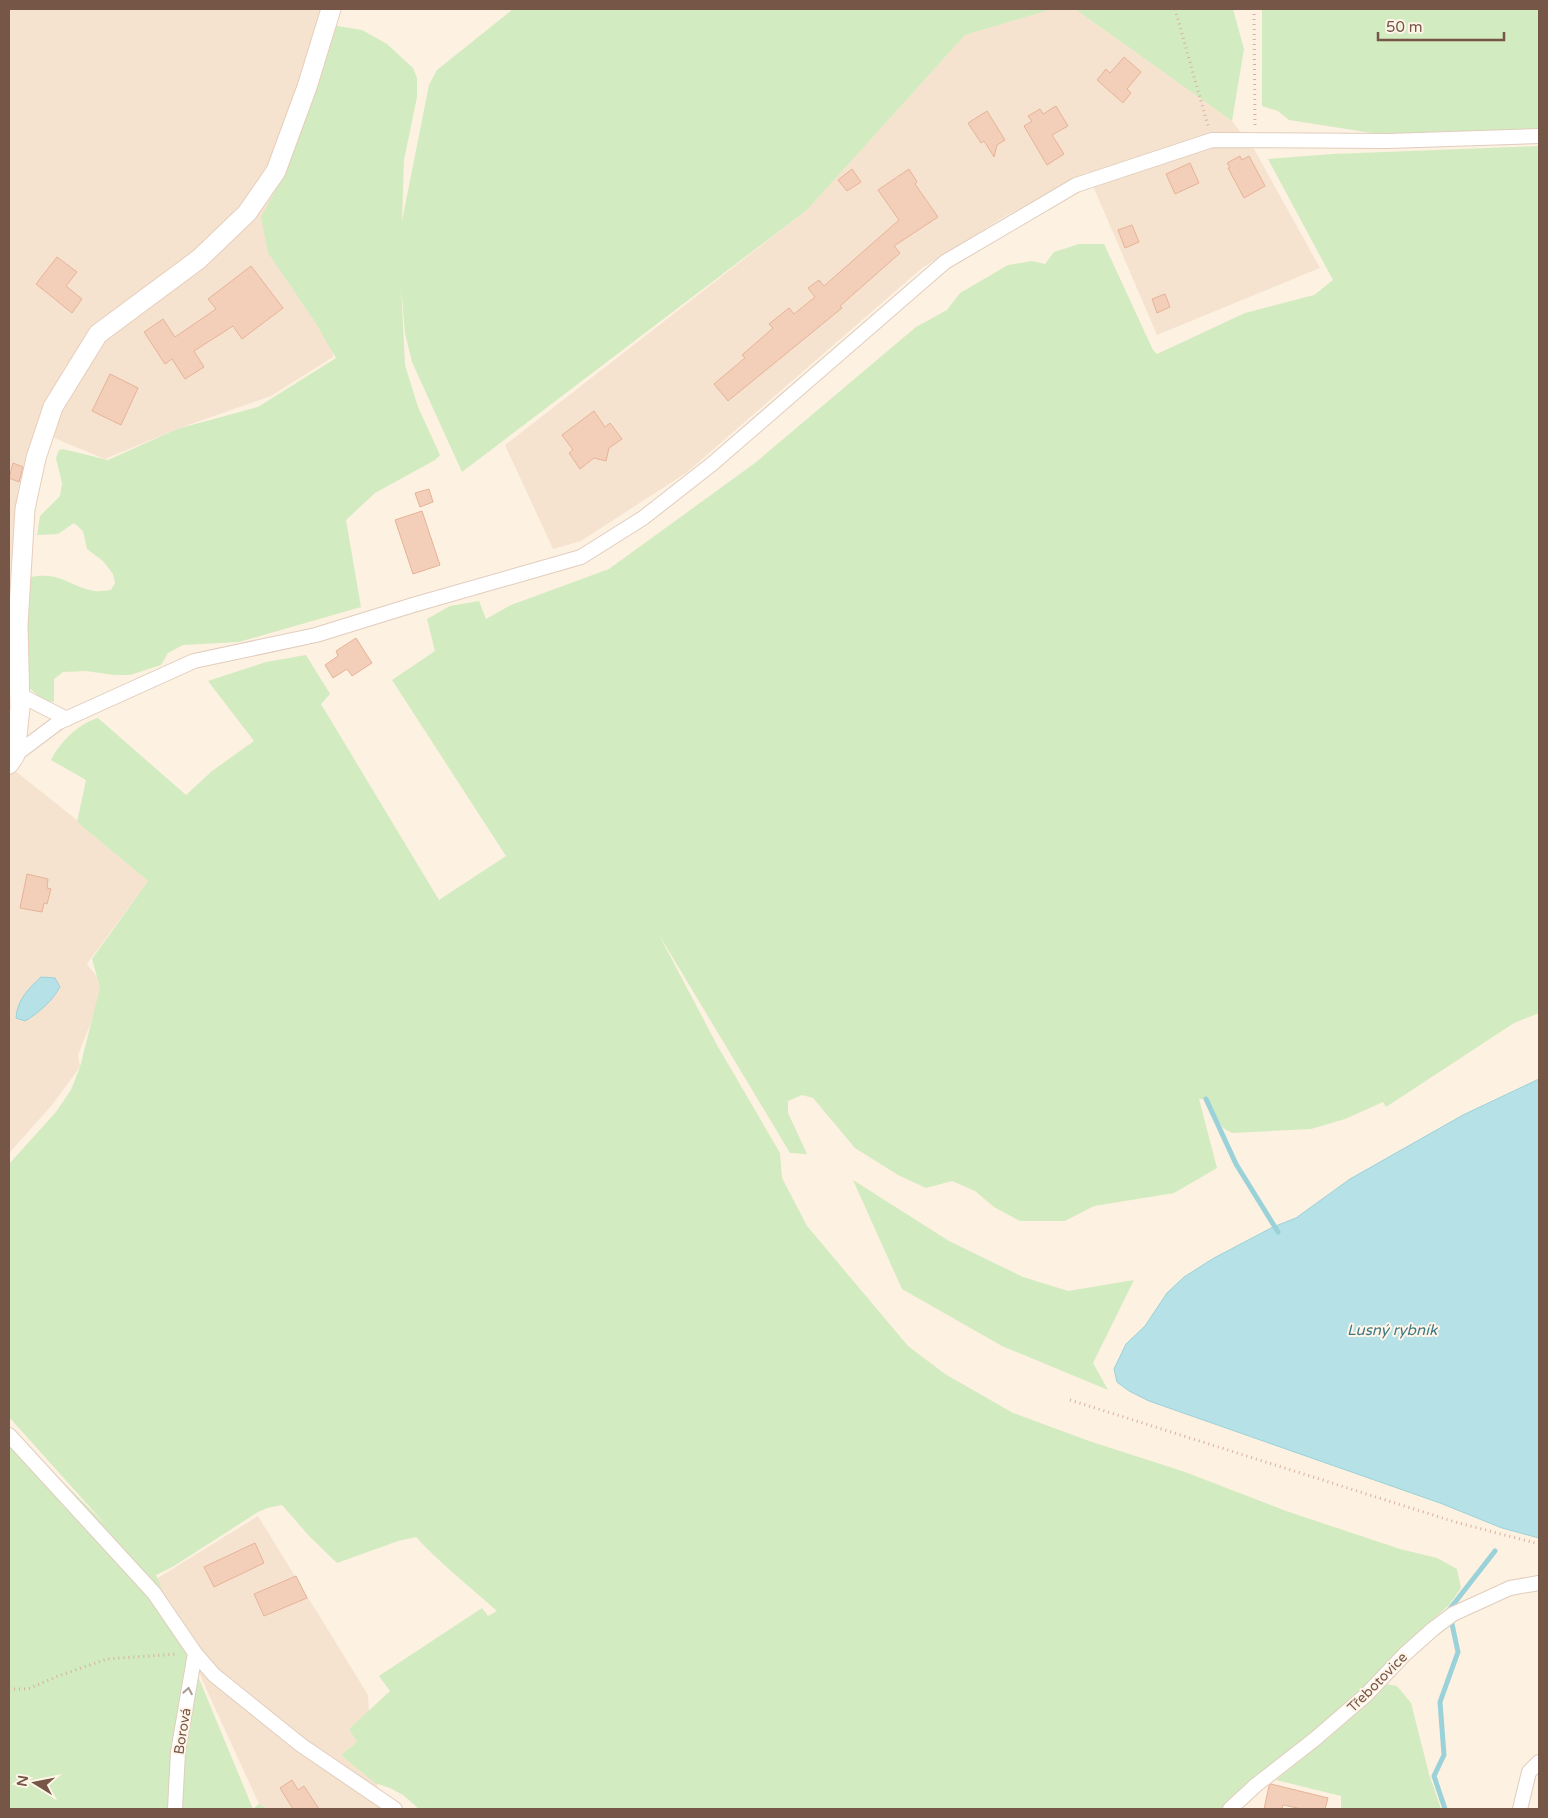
<svg xmlns="http://www.w3.org/2000/svg" width="1548" height="1818" font-family="'Varela Round',sans-serif">
	<style>
		.residential { fill: #f5e3d0 }
		.green { fill: #d3ebc0 }
		.water { fill: #b6e1e7; stroke: #9bd2d9 }
		.lines { fill: none; stroke-linecap: round; stroke-linejoin: round }
		.stream { stroke: #9bd2d9; stroke-width: 5 }
		.building { fill: #f3ceb8; stroke: #e6b398 }
		.street-casing { stroke: #e1cdbd; stroke-width: 16 }
		.secondary-casing { stroke: #e7cebb; stroke-width: 21 }
		.path { stroke: #d8b19c; stroke-width: 3; stroke-dasharray: 1 4; stroke-linecap: butt }
		.street { stroke: #fff; stroke-width: 14 }
		.secondary { stroke: #fff; stroke-width: 19 }
		.oneway { stroke: #ac9a91 }
		.labels { text-anchor: middle; stroke-width: 4; stroke-linejoin: round; paint-order: stroke }
		.street-label { font-size: 14px; fill: #755647; stroke: #fff5e8 }
		.water-label { font-size: 15px; font-style: italic; fill: #3e7983; stroke: #fff5e8 }
	</style>
	<rect width="100%" height="100%" fill="#fdf1e1"/>
	<!-- residential -->
	<path class="residential" d="M9 9H336L321 75 310 99 268 253 315 322 332 350 333 357 271 396 177 429 105 459 54 438 66 363 42 431 19 522 9 604Z
		M1053 9H1075L1232 121 1254 149 1320 268 1157 335 1087 172 1002 218 922 268 686 473 581 541 553 549 505 445 807 210 965 35Z
		M9 766 77 820V822L148 881 87 964 97 977 100 988 95 1012 78 1055 80 1067 52 1105 9 1153Z
		M258 1516 368 1695 369 1711 349 1729 357 1742 341 1755 377 1783 380 1809H268L259 1804 162 1592 153 1581Z"/>
	<!-- green -->
	<path class="green" d="M513 9H1053L965 35 807 210 462 472 412 362 405 333 401 285 405 365 418 407 440 455 435 460 375 493 346 520 361 607 239 642 183 645 168 653 161 665 130 675H114L86 671 63 672 54 679V702C43 701 35 693 27 686L26 600 31 577C61 571 70 587 95 591 100 592 106 590 111 590L115 583 113 574 103 561 87 549 83 531 74 523 58 534 37 535 40 516 60 496 62 483 56 458 59 450 63 449 108 460 177 429 258 407 336 358 315 322 268 253 261 217 282 178 310 99 321 75 331 25 362 30 387 44 413 68 417 78V97L404 160 402 221 429 85 437 70Z
		M1075 9H1233L1244 49 1232 121Z
		M1262 9H1539V131L1385 135 1289 120 1278 111 1262 106Z
		M1539 146V1013L1514 1023 1386 1107 1383 1102 1345 1119 1311 1129 1232 1133 1223 1128 1205 1099H1199L1217 1168 1174 1193 1094 1206 1065 1221H1020L994 1207 975 1191 952 1181 926 1188 898 1175 855 1148 813 1098 802 1095 788 1101V1113L807 1154 790 1153 658 933 717 1045 780 1153 782 1178 807 1226 908 1346 945 1374 1013 1413 1089 1441 1185 1472 1286 1511 1400 1549 1437 1558 1457 1569 1461 1588 1449 1605 1416 1634 1335 1716 1248 1784 1221 1809H419L403 1795 390 1788 375 1783 341 1755 357 1742 349 1729 390 1691 379 1676 482 1608 488 1616 497 1611C469 1586 441 1564 416 1537L398 1541 337 1563 310 1537 282 1505 267 1508 258 1512 174 1566 156 1575 253 1809 259 1804 268 1809H9V1428L106 1525 9 1417V1164L56 1112 71 1090 80 1067 100 988 92 959 148 881 77 822 86 780 51 760C61 741 78 724 98 718L186 795 212 771 254 741 208 681 266 662 306 655 330 694 321 704 439 900 506 856 392 680 435 651 427 619 450 606 479 601 486 619 511 605 609 569 755 463 916 327 947 310 960 293 1008 265 1032 261 1045 264 1054 252 1079 244H1104L1153 350 1157 354 1245 313 1314 295 1333 280 1268 159 1333 154Z
		M853 1180 949 1241 1023 1277 1068 1291 1134 1280 1093 1363 1108 1390 1002 1346 902 1289Z
		M1386 1684 1397 1686 1411 1703 1429 1774 1441 1809H1341V1796L1276 1780C1314 1749 1353 1720 1386 1684Z"/>
	<!-- water -->
	<path class="water" d="M41 977 55 978 60 987C52 1001 39 1013 25 1021L16 1018C17 1000 29 988 41 977Z
		M1539 1079V1538L1502 1528 1440 1503 1149 1401 1129 1391 1117 1382 1114 1369 1126 1344 1145 1326 1167 1293 1184 1277 1214 1258 1273 1227 1296 1218 1350 1179 1463 1115Z"/>
	<g class="lines">
		<!-- stream -->
		<path class="stream" d="M1206 1099 1236 1164 1278 1232
			M1449 1610 1495 1551
			M1445 1809 1434 1776 1444 1755 1440 1702 1458 1652 1452 1624"/>
	</g>
	<!-- building -->
	<path class="building" d="M1124 57 1141 72 1127 89 1131 93 1123 103 1097 80 1106 69 1110 73Z
		M1056 106 1068 126 1052 135 1064 154 1047 165 1024 126 1032 121 1028 116 1040 109 1043 114Z
		M987 111 1005 140 997 145 994 157 984 141 981 143 968 123Z
		M1240 156 1242 160 1249 156 1265 186 1244 198 1228 168 1230 167 1227 163Z
		M1190 163 1199 183 1175 194 1166 174Z
		M852 169 861 182 847 191 838 180Z
		M909 169 917 182 915 184 938 217 894 246 900 253 840 306 842 308 728 401 714 384 745 358 742 355 773 328 769 324 789 308 794 314 815 297 808 288 819 280 824 286 899 220 878 190Z
		M1132 225 1139 242 1125 248 1118 230Z
		M57 257 77 272 66 286 82 299 72 313 36 284Z
		M251 266 283 308 242 339 233 326 194 351 204 367 185 379 172 359 165 364 144 332 163 319 175 337 216 309 208 299Z
		M1165 294 1170 307 1157 313 1152 299Z
		M110 374 138 388 121 425 92 411Z
		M594 411 605 427 610 423 622 439 609 448 606 461 594 458 580 469 569 453 573 450 562 435Z
		M13 463 23 467 19 482 9 478Z
		M429 489 433 502 420 507 415 493Z
		M422 511 440 565 413 574 395 520Z
		M356 638 372 663 352 676 347 669 333 678 325 665 338 656 336 651Z
		M27 874 48 879 47 888 51 889 47 904 44 903 42 912 20 908Z
		M255 1543 264 1563 214 1587 204 1567Z
		M296 1576 307 1598 264 1616 254 1594Z
		M292 1780 298 1790 304 1786 319 1809H293L280 1788Z
		M1271 1784 1328 1798 1325 1809H1302L1283 1805 1282 1809H1264L1269 1786Z"/>
	<g class="lines">
		<!-- street casing -->
		<g class="street-casing">
			<path id="street" d="M20 695 67 719
				M15 755 59 722 194 661 316 635 413 605 581 557 643 518 712 464 945 262 1076 185 1212 140 1388 141 1539 136
				M9 1435 154 1593 195 1653 214 1675 301 1745 395 1809
				M175 1809 178 1752 195 1653
				M1230 1809 1256 1785 1315 1739 1366 1695 1405 1654 1433 1629 1453 1614 1510 1588 1539 1583
				M1520 1809 1529 1772 1539 1762"/>
		</g>
		<!-- secondary casing -->
		<g class="secondary-casing">
			<path id="secondary" d="M9 764 15 755 20 708 18 625 25 509 36 458 53 407 98 334 199 259 247 213 276 171 307 87 331 9"/>
		</g>
		<!-- path -->
		<path class="path" d="M1175 9 1208 126
			M1254 9 1255 127
			M1070 1400 1455 1522 1539 1544
			M9 1689H28L58 1676 107 1659 177 1654"/>
		<!-- street -->
		<use href="#street" class="street"/>
		<!-- secondary -->
		<use href="#secondary" class="secondary"/>
	</g>
	<!-- one-way arrows -->
	<defs><path id="oneway-chevron" d="M-2-3.5L2.5 0L-2 3.5" fill="none" stroke-width="1.6" stroke-linecap="round" stroke-linejoin="round" transform="scale(1.25)"/></defs>
	<use class="oneway" href="#oneway-chevron" transform="translate(188 1691) rotate(-80)"/>
	<g class="labels">
		<!-- street labels -->
		<g class="street-label">
			<text transform="translate(1377 1682) rotate(-45)" y="5">Třebotovice</text>
			<text transform="translate(182 1731) rotate(-81)" y="5">Borová</text>
		</g>
		<!-- water labels -->
		<g class="water-label">
			<text x="1392" y="1335">Lusný rybník</text>
		</g>
	</g>
	<!-- border -->
	<rect width="1548" height="1818" fill="none" stroke="#755647" stroke-width="20"/>
	<!-- north arrow -->
	<g transform="translate(35 1783) rotate(280)" stroke="#fff5e8" stroke-width="4" paint-order="stroke">
	<path d="M0-4L9 19L0 12L-9 19Z" fill="#755647"/>
	<text y="-8" font-size="14" font-weight="bold" text-anchor="middle" fill="#755647">N</text>
	</g>
	<!-- scale -->
	<path d="M1378 32v8h126v-8" fill="none" stroke="#755647" stroke-width="2.5"/>
	<text x="1386" y="32" font-size="15" fill="#755647" stroke="#fff5e8" stroke-width="4" paint-order="stroke">50 m</text>
</svg>
